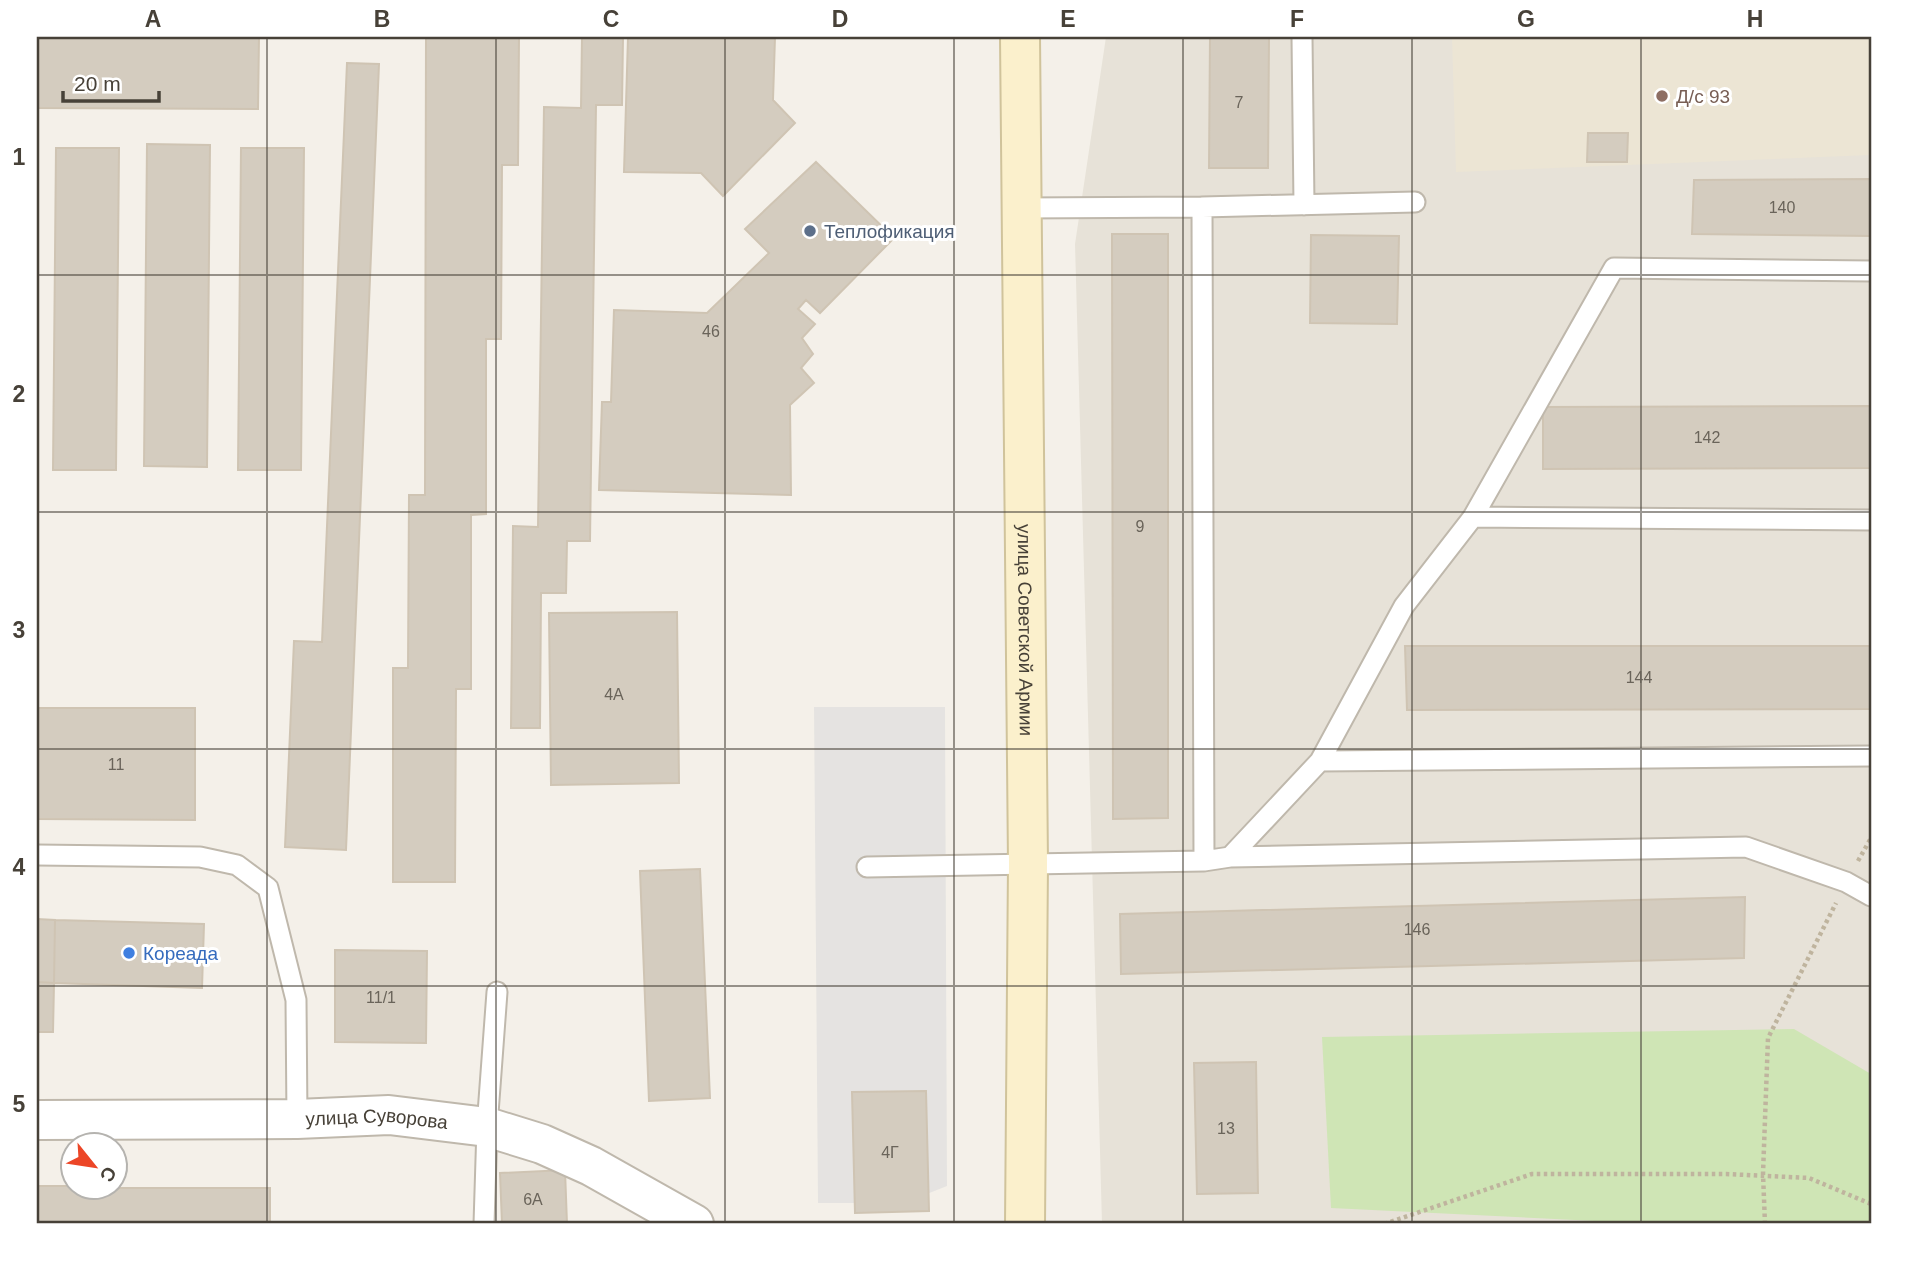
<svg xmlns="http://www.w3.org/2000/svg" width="1908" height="1261" font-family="Arial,sans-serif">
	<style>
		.residential { fill: #e7e2d8 }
		.education { fill: #ece5d4 }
		.green { fill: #cfe5b5 }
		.parking { fill: #e5e3e1 }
		.building { fill: #d4ccbf; stroke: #cfc4b3; stroke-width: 2 }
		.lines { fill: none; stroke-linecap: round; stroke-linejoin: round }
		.service-casing { stroke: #bfb8ac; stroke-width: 23 }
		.tertiary-casing { stroke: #bfb8ac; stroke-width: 42 }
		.secondary-casing { stroke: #d0c39b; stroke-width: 42 }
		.path { stroke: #bfb49e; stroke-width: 4.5; stroke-dasharray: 3.5 3.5; stroke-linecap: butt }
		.service { stroke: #fff; stroke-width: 19 }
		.tertiary { stroke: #fff; stroke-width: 38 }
		.secondary { stroke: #fbf0cc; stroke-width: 38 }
		.grid { fill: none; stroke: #474138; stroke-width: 2; stroke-opacity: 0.55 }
		.education-dot { fill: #8d6e63; stroke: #fff; stroke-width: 2.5 }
		.service-dot { fill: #5c6f8a; stroke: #fff; stroke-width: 2.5 }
		.shop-dot { fill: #3f7fe0; stroke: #fff; stroke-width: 2.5 }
		.labels { text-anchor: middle; stroke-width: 6; stroke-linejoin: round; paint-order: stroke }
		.number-label { font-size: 16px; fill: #6a645a }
		.education-label { font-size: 19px; fill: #785e54; stroke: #fff; text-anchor: start }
		.service-label { font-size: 19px; fill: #4e5e75; stroke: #fff; text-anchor: start }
		.street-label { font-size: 19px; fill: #474138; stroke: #fff }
		.shop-label { font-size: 19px; fill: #366cbe; stroke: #fff; text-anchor: start }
		.neatline { fill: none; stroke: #474138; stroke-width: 2.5 }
		.grid-label { font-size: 23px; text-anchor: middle; font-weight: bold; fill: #474138 }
	</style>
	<rect width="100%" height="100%" fill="#f4f0e9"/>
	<!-- residential -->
	<path class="residential" d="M1106 37H1871V1224H1102L1075 244Z"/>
	<!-- education -->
	<path class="education" d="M1452 37H1871V155L1456 172Z"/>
	<!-- green -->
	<path class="green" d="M1794 1029 1871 1074V1224H1657L1331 1208 1322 1037Z"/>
	<!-- parking -->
	<path class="parking" d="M814 707H945L947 1186 904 1203H818Z"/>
	<!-- building -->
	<path class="building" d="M37 37H259L258 109 37 108Z
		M426 37H519L518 165H502L501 339H486V514L471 515V689H456L455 882H393V668H408L409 495H425Z
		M582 37H623L622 105H596L590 541H567L566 593H541L540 728H511L513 526 538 527 544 107 581 108Z
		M628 37H775L773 100 795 123 723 196 701 173 624 172Z
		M1210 37H1269L1268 168H1209Z
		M347 63 379 64 346 850 285 847 294 641 322 642Z
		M1588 133H1628L1627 162H1587Z
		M147 144 210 145 207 467 144 466Z
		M56 148H119L116 470H53Z
		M241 148H304L301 470H238Z
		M816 162 894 238 820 313 806 300 798 309 815 324 802 338 813 354 801 368 814 383 790 405 791 495 599 490 602 402H611L614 310 707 313 769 253 745 229Z
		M1871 179V236L1692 234 1694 180Z
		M1112 234H1168V818L1113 819Z
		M1311 235 1399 236 1397 324 1310 323Z
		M1871 406V468L1543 469V407Z
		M677 612 679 783 551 785 549 613Z
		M1405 646H1871V709L1407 710Z
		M37 708H195V820L37 819Z
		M700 869 710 1098 649 1101 640 871Z
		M1745 897 1744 958 1121 974 1120 914Z
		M37 919 55 920 54 983 37 982Z
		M55 920 204 924 202 988 54 983Z
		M335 950 427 951 426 1043 335 1042Z
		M37 982 54 983 53 1032H37Z
		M1256 1062 1258 1193 1197 1194 1194 1063Z
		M926 1091 929 1211 855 1213 852 1092Z
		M565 1170 567 1224H502L500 1173Z
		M37 1186H74V1188H270V1224H37Z"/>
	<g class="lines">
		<!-- service casing -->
		<g class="service-casing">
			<path id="service" d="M1302 37 1304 205
				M1202 207 1415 202
				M1021 208 1202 207 1204 861
				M1473 517 1871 520
				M1320 761 1871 756
				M37 855 200 857 237 865 268 888 296 1000 297 1119
				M1230 857 1320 761 1404 606 1473 517 1614 268 1871 271
				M867 867 1204 861 1230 857 1746 847 1846 882 1871 896
				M484 1224 487 1127 497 992"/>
		</g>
		<!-- tertiary casing -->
		<g class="tertiary-casing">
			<g id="tertiary">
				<path id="s1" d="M37 1120 297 1119 389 1115 487 1127 542 1144 591 1166 694 1224"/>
			</g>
		</g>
		<!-- secondary casing -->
		<g class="secondary-casing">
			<g id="secondary">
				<path id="s2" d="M1020 37 1028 864 1025 1224"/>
			</g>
		</g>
		<!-- path -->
		<path class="path" d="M1858 861 1871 838
			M1384 1224 1532 1174H1726L1809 1178 1871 1204
			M1765 1224 1763 1174 1768 1038 1836 903"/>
		<!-- service -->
		<use href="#service" class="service"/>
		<!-- tertiary -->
		<use href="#tertiary" class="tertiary"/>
		<!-- secondary -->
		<use href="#secondary" class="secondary"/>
	</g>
	<!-- grid -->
	<path class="grid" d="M267 37V1224M496 37V1224M725 37V1224M954 37V1224M1183 37V1224M1412 37V1224M1641 37V1224M37 275H1871M37 512H1871M37 749H1871M37 986H1871"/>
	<!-- markers -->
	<circle class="education-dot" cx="1662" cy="96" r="7"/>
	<circle class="service-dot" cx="810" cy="231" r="7"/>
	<circle class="shop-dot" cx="129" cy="953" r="7"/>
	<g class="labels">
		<!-- number labels -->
		<g class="number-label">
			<text x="1239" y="108">7</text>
			<text x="1782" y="213">140</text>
			<text x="711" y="337">46</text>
			<text x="1707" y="443">142</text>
			<text x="1140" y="532">9</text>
			<text x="1639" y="683">144</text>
			<text x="614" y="700">4А</text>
			<text x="116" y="770">11</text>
			<text x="1417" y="935">146</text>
			<text x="381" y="1003">11/1</text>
			<text x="1226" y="1134">13</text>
			<text x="890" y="1158">4Г</text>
			<text x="533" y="1205">6А</text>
		</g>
		<!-- education labels -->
		<g class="education-label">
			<text x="1676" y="103">Д/с 93</text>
		</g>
		<!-- service labels -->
		<g class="service-label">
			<text x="824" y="238">Теплофикация</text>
		</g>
		<!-- street labels -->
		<g class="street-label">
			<text dy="7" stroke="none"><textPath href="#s2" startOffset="593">улица Советской Армии</textPath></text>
			<text dy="7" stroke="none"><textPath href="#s1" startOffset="340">улица Суворова</textPath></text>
		</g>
		<!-- shop labels -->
		<g class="shop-label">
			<text x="143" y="960">Кореада</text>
		</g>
	</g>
	<!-- border -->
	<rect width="1908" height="1261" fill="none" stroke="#ffffff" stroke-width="77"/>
	<!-- north arrow -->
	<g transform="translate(94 1166) rotate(120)"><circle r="33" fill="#ffffff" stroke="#b5b3af" stroke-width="2"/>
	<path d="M0-5L12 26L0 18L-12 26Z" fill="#ec4627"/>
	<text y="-10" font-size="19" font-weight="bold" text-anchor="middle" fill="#474138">С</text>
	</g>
	<!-- scale -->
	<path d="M63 91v10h96v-10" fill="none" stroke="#474138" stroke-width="3.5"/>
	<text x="74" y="91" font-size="21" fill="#474138" stroke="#ffffff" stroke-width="5" paint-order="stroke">20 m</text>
	<rect x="38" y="38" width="1832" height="1184" class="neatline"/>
	<g class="grid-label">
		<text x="153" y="27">A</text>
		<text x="382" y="27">B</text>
		<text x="611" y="27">C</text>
		<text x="840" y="27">D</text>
		<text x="1068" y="27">E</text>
		<text x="1297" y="27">F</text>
		<text x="1526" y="27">G</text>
		<text x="1755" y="27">H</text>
		<text x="19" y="165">1</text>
		<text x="19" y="402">2</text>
		<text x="19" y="638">3</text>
		<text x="19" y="875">4</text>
		<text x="19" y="1112">5</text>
	</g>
</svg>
